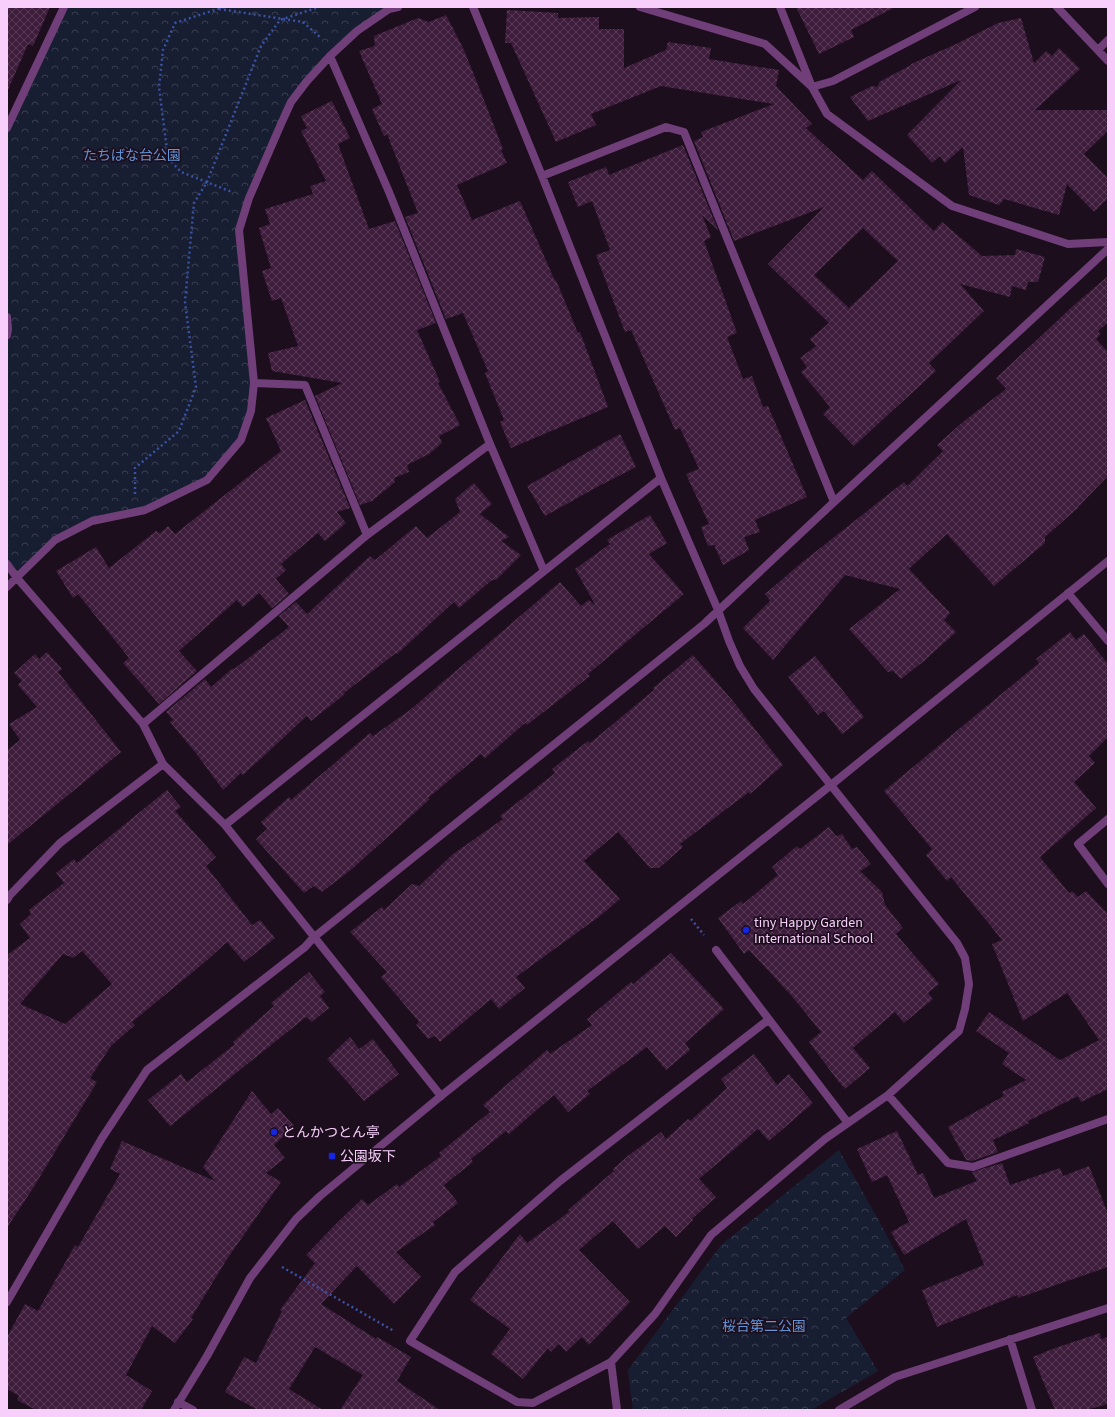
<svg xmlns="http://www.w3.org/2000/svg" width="1115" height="1417" font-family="'Source Sans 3','Noto Sans JP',sans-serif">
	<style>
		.forest { fill: url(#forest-crowns) }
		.building { fill: url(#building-cross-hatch); fill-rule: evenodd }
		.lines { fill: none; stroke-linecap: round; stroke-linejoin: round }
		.path { stroke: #3952a5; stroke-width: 2.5; stroke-dasharray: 2 3; stroke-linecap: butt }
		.minor { stroke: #703e78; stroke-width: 8 }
		.tertiary { stroke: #703e78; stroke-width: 8 }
		.poi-dot { fill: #1625e0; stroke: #1d0e1e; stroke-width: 1.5 }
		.labels { text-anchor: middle; stroke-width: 3.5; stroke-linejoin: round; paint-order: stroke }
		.park-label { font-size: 14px; fill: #6393d2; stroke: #1d0e1e }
		.poi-label { font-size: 14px; fill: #f8cffa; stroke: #1d0e1e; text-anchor: start }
	</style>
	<defs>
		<pattern id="forest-crowns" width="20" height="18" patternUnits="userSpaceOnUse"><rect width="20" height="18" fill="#171e31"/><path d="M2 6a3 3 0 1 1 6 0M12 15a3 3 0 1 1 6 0" fill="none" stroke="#3a3e50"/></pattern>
		<pattern id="building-cross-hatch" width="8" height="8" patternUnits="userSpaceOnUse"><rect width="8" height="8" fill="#3d1c3c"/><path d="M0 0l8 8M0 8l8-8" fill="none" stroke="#5a3c59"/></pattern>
	</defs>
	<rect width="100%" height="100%" fill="#1d0e1e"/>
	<!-- forest -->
	<path class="forest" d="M64 7H398L357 31 291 102 239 230 254 383 241 440 207 480 145 510 93 521 55 540 17 578 7 564V128Z
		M839 1150 879 1221 905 1270 846 1318 878 1371 811 1410H633L628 1370 721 1245Z"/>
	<!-- building -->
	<path class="building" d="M7 7H50L33 46 28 44 7 92Z
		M796 7H895L851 30 854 37 819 54Z
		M507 10 558 13V18L599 17V29H624V68L666 50 668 42 711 48 709 59 779 70 776 86 812 124 806 128 863 180 872 171 934 231 942 222 982 256 1015 255 1016 249 1045 257 1038 282H1028L1026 290 1012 286 1010 297 960 284 984 311 929 363 936 371 854 446 823 414 830 407 801 372 807 367 800 358 816 346 810 339 829 323 768 264 824 207 734 241 694 141 703 137 701 132 774 104 661 86 591 114 596 125 556 142 511 43H505ZM863 228 898 261 849 308 814 275Z
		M446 15 464 50 482 95 503 149 501 150 507 163 457 185 472 220 520 201 555 281 556 280 578 333 580 332 608 407 511 448 500 422 504 420 485 373 488 371 463 313 446 319 405 217 418 213 387 134 384 136 372 109 382 104 359 51 375 46 374 36 418 18 429 22Z
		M1021 18 1034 63 1046 51 1052 56 1059 48 1080 69 1035 110H1108V131L1084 154 1108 178V198L1094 212 1067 184 1059 215 1004 199 999 205 969 195 963 147 945 163 940 156 932 163 907 135 961 80 868 121 850 97 872 86 878 87 879 82 911 65V64L954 45 998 23Z
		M332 101 350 138 338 144 369 229 395 221 436 323 417 330 440 382 438 383 460 425 439 436 442 443 429 454 407 465 409 472 394 478 395 482 372 501 360 505 315 396 342 383 272 371 268 353 298 346 281 298 272 301 262 271 271 268 259 228 270 224 265 209 313 194 310 186 326 181 301 131 307 128 301 116Z
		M683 145 718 230 702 215 711 237 704 241 737 333 727 337 743 379 752 376 763 407 768 406 807 497 755 520 760 532 744 537 749 550 723 565 714 545 708 546 701 527 709 524 686 474 699 469 680 428 675 430 631 330 625 332 596 255 610 250 592 201 578 207 568 182 606 167 609 175Z
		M1108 276V323L1098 331 1101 334 1096 339 1108 352V476L1078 507H1079L1045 537V543L994 586 947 534 909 569 950 613 944 620 956 632 924 661 901 679 893 671 888 672 849 629 900 589 845 575 773 660 743 628 770 601 765 594 800 564 904 482 907 486 943 451 937 445 964 421 1006 389 996 378 1073 306Z
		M305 400 350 508 337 512 346 523 325 541 318 533 281 564 286 570 276 579 289 594 272 608 259 593 243 607 237 600 179 651 197 671 159 704 123 663 129 658 78 594 73 598 56 571 96 547 109 568 156 531 160 533 168 526 175 534 281 451 266 418Z
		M620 434 636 467 599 486 545 516 527 486Z
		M474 483 492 504 480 514 509 537 501 541 521 555 496 580H492L459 608 454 602 397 654 396 653 344 693 345 694 311 721 307 716 243 775 241 773 223 790 195 752 170 722 173 720 166 712 205 679 211 687 233 668 234 669 289 627 279 616 296 602 307 614 370 556 375 560 416 526 427 538 460 512 455 499Z
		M650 515 667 543 649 554 684 594 588 674 590 676 527 725 525 723 485 758 481 754 428 798 430 799 352 869 322 892 314 886 304 893 256 839 267 829 261 822 289 797 291 800 370 733 373 736 410 710 560 582 581 606 589 600 596 606 575 569 610 544 607 540Z
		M1070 632 1076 640 1084 634 1108 664V737L1089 756 1095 763 1074 782 1096 808 1040 857 1069 893 1072 891 1078 897 1086 891 1108 914V1089L1081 1102 1078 1096 1028 1121 1029 1123 993 1140 998 1152 972 1161 966 1160 948 1127 1004 1096 1002 1092 1026 1080 1002 1064 1009 1053 976 1031 989 1012 1060 1060 1099 1040 1067 993 1023 1021 992 944 1002 940 951 877 947 881 926 855 932 849 884 791 1039 663 1036 659Z
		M47 652 62 669 58 672 121 752 7 845V750L20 740 9 724 37 707 18 685 22 681 14 673 35 654 39 659Z
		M693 655 733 701 783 765 750 794 749 792 680 844 683 847 659 868H650L618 832 584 861 620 899 600 916 516 977 525 988 499 1009 491 999 440 1042 435 1036 428 1039 416 1025 419 1022 381 977 387 972 350 932 382 907 384 910 412 884 419 886 453 854 503 819 500 816 555 773 552 769 588 741 590 743 654 690 653 688Z
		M815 656 864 717 842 734 824 711 818 715 788 677Z
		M167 790 181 807 175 811 216 857 206 866 252 925 260 920 275 938 244 962 227 942 205 962 132 1022 135 1025 111 1046 90 1078 97 1082 35 1185 7 1228V955L30 938 20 924 31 914 29 910 64 883 56 873 74 859 77 863ZM82 951 112 984 65 1024 20 1004 63 954 73 958Z
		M829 827 836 836 842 834 852 849 857 847 871 864 860 871 882 892 885 905 903 928 896 934 939 984 928 993 933 999 904 1023 895 1012 853 1048 870 1068 845 1089 838 1081 809 1042 821 1032 790 994 749 950 744 954 718 918 741 901 743 904 778 875 772 867 797 846 800 849Z
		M671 953 724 1009 685 1043 690 1050 666 1070 647 1047 587 1091 590 1094 568 1112 554 1095 509 1134 506 1131 471 1159 473 1162 444 1185 458 1203 433 1222 435 1225 396 1252 421 1277 394 1304 357 1266 321 1304 376 1339 377 1337 411 1357 397 1381 440 1410H340L363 1375 315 1347 289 1389 323 1410H258L225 1392 244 1357 256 1363 282 1311 280 1310 315 1263 306 1255 337 1223 362 1199 368 1205 397 1184 399 1187 441 1156 439 1153 490 1112 483 1105 547 1050 550 1054 592 1025 587 1019 631 982 633 984Z
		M309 972 325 992 320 996 329 1008 312 1022 306 1017 170 1126 148 1100 181 1074 187 1082 235 1044 233 1042 274 1006 271 1003Z
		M350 1037 359 1049 373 1039 399 1074 364 1101 327 1059Z
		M754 1054 777 1085 789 1074 813 1103 769 1141 758 1129 699 1179 716 1197 692 1219 693 1220 676 1237 665 1226 638 1249 613 1221 579 1250 630 1302 589 1345 582 1337 566 1352 559 1344 551 1352 548 1348 523 1379 491 1354 510 1329 470 1300 520 1234 527 1243 569 1212 568 1210 614 1171 613 1169 629 1155 661 1132 666 1139 688 1119 690 1121 727 1088 721 1079Z
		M252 1091 271 1114 278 1108 294 1126 274 1145 285 1158 266 1173 281 1182 227 1259 191 1318 193 1319 175 1343 152 1326 126 1375 152 1391 141 1410H36L17 1400 19 1396 7 1389V1337L25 1304 38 1311 75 1245 78 1247 120 1174 110 1169 122 1141 215 1181 203 1167Z
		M897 1131 918 1175 923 1173 934 1198 977 1181 972 1172 1002 1163 1010 1185 1060 1168 1063 1176 1089 1166 1108 1214V1267L1018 1298 1017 1295 937 1327 922 1290 984 1265 966 1219 904 1255 891 1232 909 1222 887 1175 872 1182 857 1149Z
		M1100 1333 1101 1339 1108 1337V1404L1086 1410H1055L1033 1357 1055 1348Z"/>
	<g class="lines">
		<!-- path -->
		<path class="path" d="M224 7 175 23 163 50 159 87 168 158 181 172 232 192
			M219 9 303 22 321 38
			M135 494V468L179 431 196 387 185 302 194 203 207 182 261 46 280 20 319 7
			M691 919 704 935
			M282 1267 394 1331"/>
		<!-- minor -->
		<path class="minor" d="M473 7 542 176 661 478 718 610 729 641 740 666 754 689 957 943 965 958 969 984 965 1009 959 1031 888 1095 825 1139 711 1235 655 1314 611 1362 533 1403 517 1402 410 1341 455 1272 560 1181 768 1020
			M640 7 765 44 812 87 833 81 975 7
			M780 7 812 87 827 114 952 206 1068 244 1108 242
			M1057 7 1108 61
			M1098 50 1108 40
			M330 56 389 192 490 444 544 571
			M7 128 64 7
			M542 176 666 127 684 132 834 502
			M7 317 8 329 7 335
			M254 383 305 385 367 535
			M7 564 17 578 143 724 163 764 225 825 441 1096
			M7 587 55 540 92 521 145 510 207 480 241 440 251 411 254 383 239 230 249 198 281 124 291 102 307 81 330 56 357 31 389 9 398 7
			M1068 593 1108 641
			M143 724 367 535 490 444
			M1108 819 1078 844 1108 884
			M225 825 661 478
			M7 900 10 895 60 843 163 764
			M716 950 848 1123
			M888 1095 948 1163 973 1167 1108 1119
			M7 1302 102 1138 147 1070 305 947 313 938 704 624 834 502 1108 249
			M1010 1339 1032 1410
			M611 1362 617 1410
			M178 1402 193 1410
			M839 1410 895 1377 1108 1308"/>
		<!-- tertiary -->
		<path class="tertiary" d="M174 1410 207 1356 250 1278 296 1219 320 1196 441 1096 831 785 1108 561"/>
	</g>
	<!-- markers -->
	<g class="poi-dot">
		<circle cx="746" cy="930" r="4"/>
		<circle cx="274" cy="1132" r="4"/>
		<rect x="328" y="1152" width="8" height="8" rx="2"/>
	</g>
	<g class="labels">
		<!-- park labels -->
		<g class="park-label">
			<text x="132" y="160">たちばな台公園</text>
			<text x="764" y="1331">桜台第二公園</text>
		</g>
		<!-- poi labels -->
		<g class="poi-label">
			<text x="754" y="927">tiny Happy Garden<tspan x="754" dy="16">International School</tspan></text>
			<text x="282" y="1137">とんかつとん亭</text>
			<text x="340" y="1161">公園坂下</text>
		</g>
	</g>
	<!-- border -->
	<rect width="1115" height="1417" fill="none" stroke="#f8cffa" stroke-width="16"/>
</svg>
